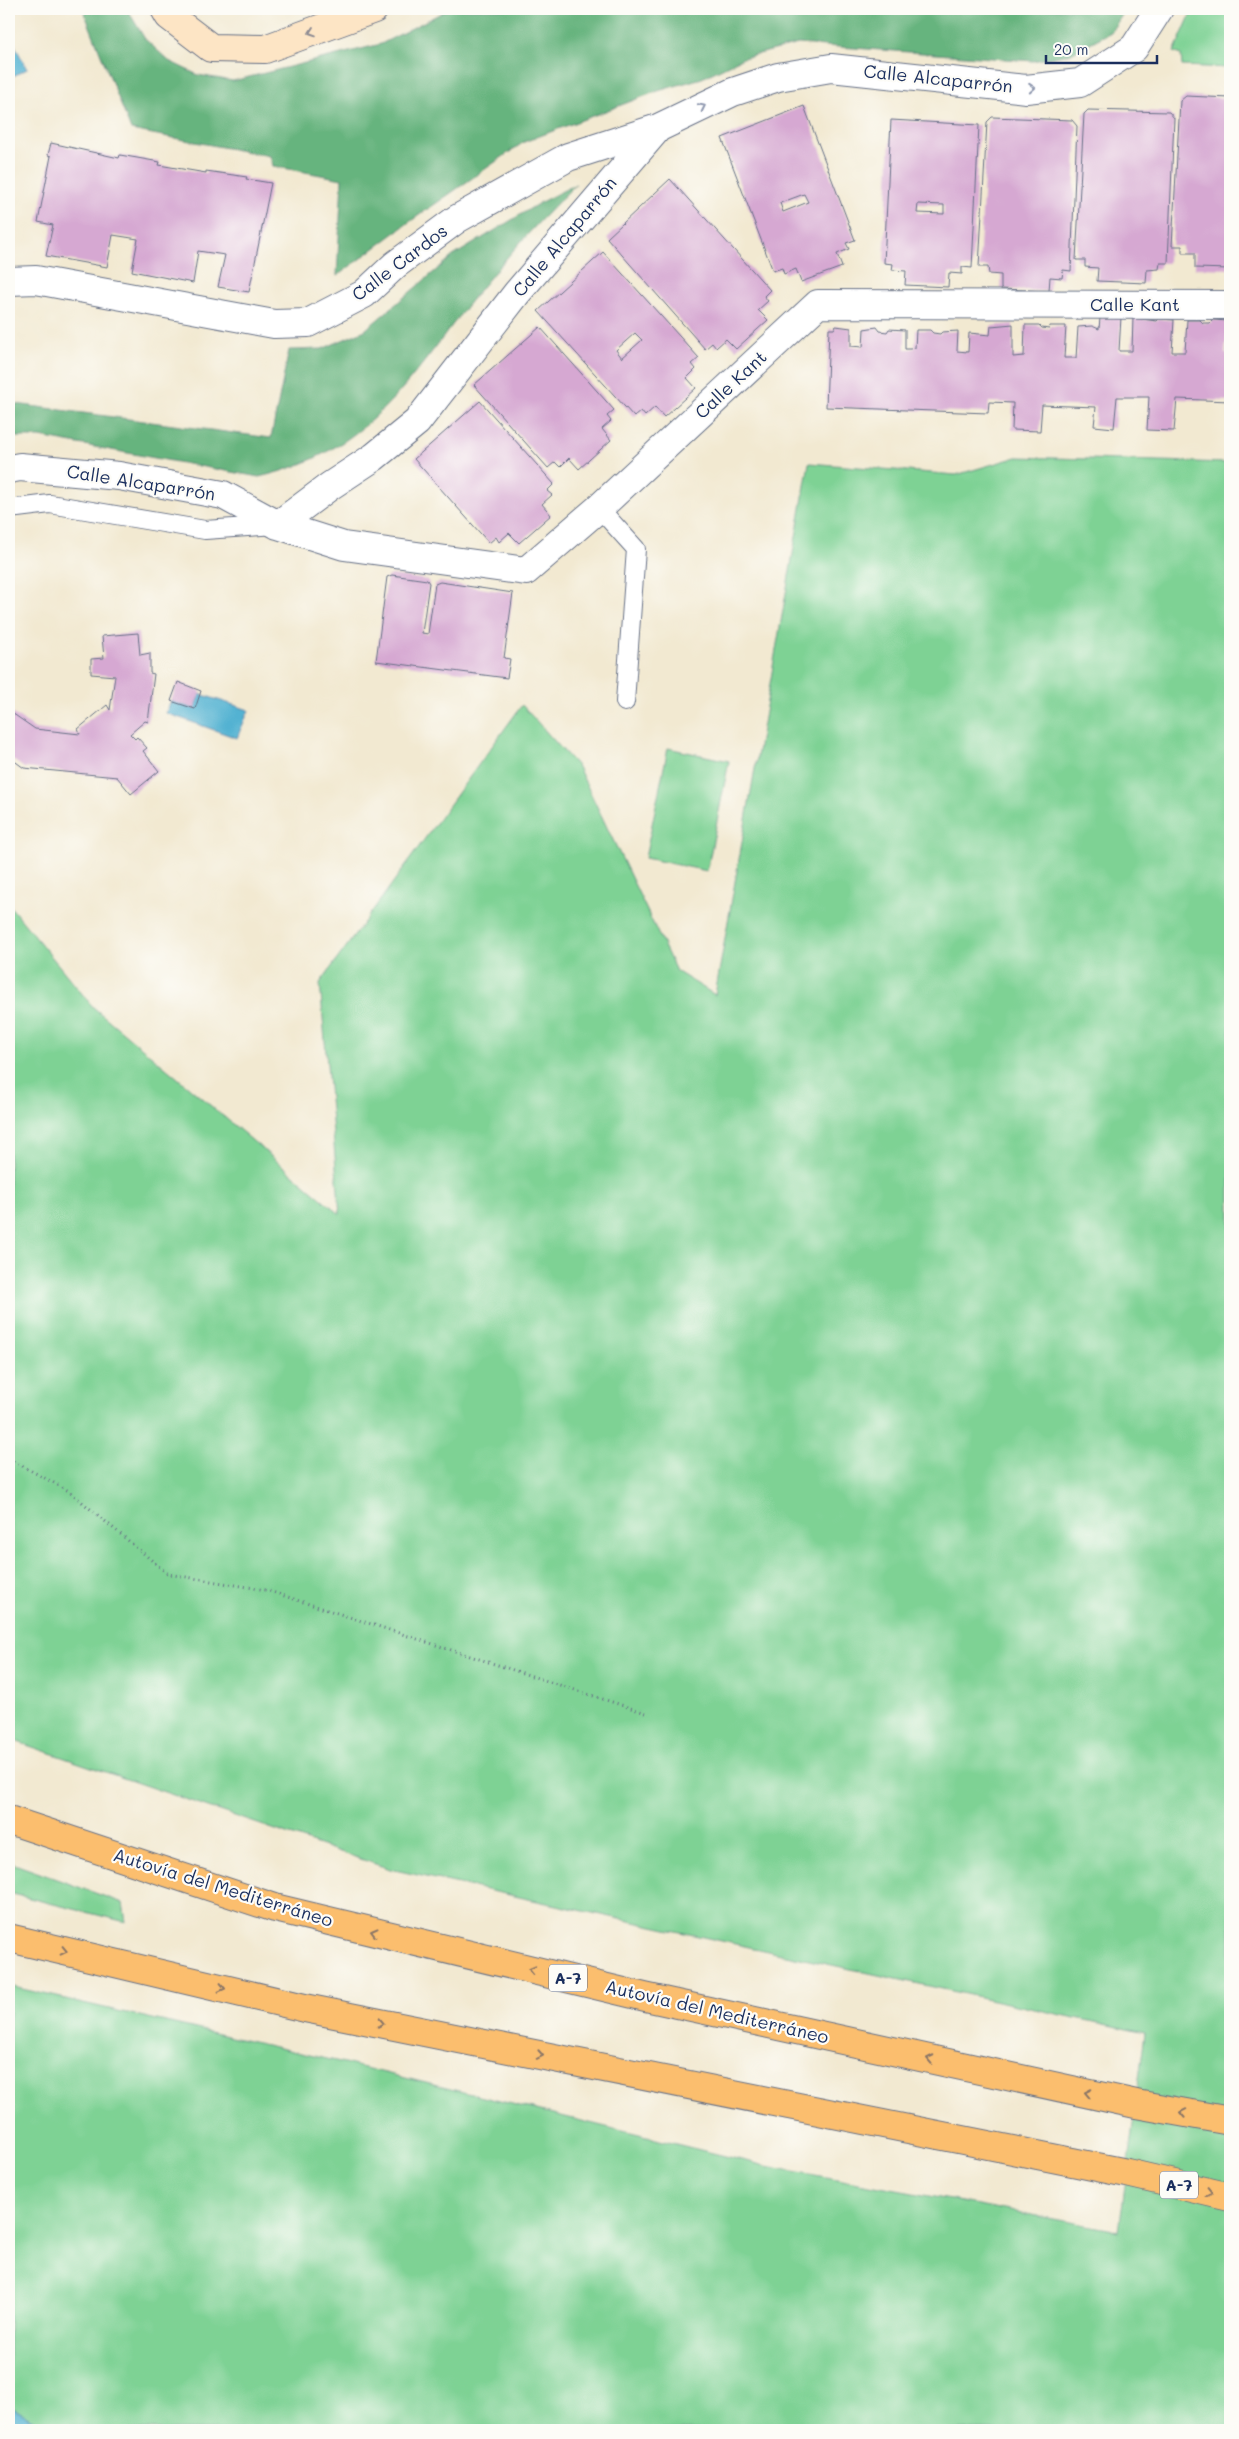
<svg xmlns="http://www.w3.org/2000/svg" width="1239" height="2439" font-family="Mali,sans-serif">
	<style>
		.green { fill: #7ed294; stroke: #4c8079 }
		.forest { fill: #66b47e; stroke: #40726e }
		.water { fill: #53b2d2; stroke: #377098 }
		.building { fill: #d6a8d2; fill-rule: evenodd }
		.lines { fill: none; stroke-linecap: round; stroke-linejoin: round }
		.lane-casing { stroke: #667086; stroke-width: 20 }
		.street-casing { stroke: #667086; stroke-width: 30 }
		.secondary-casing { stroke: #667086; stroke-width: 30 }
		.highway-casing { stroke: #667086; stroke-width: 30 }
		.path { stroke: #667086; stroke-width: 3; stroke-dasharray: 1 4; stroke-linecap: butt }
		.lane { stroke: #fff; stroke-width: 18 }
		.street { stroke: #fff; stroke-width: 28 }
		.secondary { stroke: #fde5c5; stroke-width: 28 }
		.highway { stroke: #fbbe6e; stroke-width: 28 }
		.oneway { stroke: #8c8a92 }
		.oneway2 { stroke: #8d97ae }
		.oneway3 { stroke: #8b7666 }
		.labels { text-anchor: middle; stroke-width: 4.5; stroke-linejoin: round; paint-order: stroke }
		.shield { fill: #fdfcf7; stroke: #5f6c8c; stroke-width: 1 }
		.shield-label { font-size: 16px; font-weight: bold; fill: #1b2f5e }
		.street-label { font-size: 18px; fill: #1b2f5e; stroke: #fdfcf7 }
	</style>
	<rect width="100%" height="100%" fill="#fdfcf7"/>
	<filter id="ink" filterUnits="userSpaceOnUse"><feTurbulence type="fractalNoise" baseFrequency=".02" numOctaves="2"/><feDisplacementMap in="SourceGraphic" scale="10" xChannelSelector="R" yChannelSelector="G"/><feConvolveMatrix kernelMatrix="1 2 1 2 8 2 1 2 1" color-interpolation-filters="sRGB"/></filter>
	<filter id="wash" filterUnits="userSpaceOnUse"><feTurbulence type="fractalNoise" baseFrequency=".0096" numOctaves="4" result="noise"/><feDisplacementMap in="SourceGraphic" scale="20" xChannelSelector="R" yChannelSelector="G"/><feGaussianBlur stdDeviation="1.12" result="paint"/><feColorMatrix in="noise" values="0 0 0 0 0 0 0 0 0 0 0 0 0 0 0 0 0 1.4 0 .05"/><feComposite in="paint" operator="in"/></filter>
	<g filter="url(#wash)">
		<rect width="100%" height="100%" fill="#f2e9d1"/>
		<!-- green -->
		<path class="green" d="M1193 9H1230V68L1182 66 1181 55 1174 52Z
			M1017 457 1230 463V2430H52L9 2406V1986L340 2062 766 2166 1119 2231 1145 2033 390 1869 9 1739V905L93 1007 340 1214 320 983 522 705 578 767 676 971 715 995 809 463 956 475Z
			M668 748 729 761 707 871 645 858Z
			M9 1862 123 1903 126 1922 9 1893Z"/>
		<!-- forest -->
		<path class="forest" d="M83 9H127L145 39 169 61 198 75 233 81 381 44 449 9H1126L1111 32 1069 54 1033 61 798 44 743 58 702 78 658 91 524 142 408 223 337 276 342 179 273 166 270 156 131 130Z
			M576 184C540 220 506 257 474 297 409 379 370 452 259 477L40 437H9V405L16 404 271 438 289 350 322 349 365 330 453 256 541 202Z"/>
		<!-- water -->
		<path class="water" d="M9 34 27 69 9 78Z
			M200 694 249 710 237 738 166 713 171 701 195 709Z
			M9 2406 52 2430H9Z"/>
		<g id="blocks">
			<!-- building -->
			<path class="building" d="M1186 96 1230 98V269L1195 268V253H1182V246H1172L1180 101Z
				M804 106 855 240 846 243 849 249 837 254 842 267 801 282 796 269 784 274 782 268 773 271 722 138ZM804 194 808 202 783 212 780 203Z
				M1088 110 1169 112 1174 118 1168 263H1160L1159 269 1147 270 1146 283 1097 281 1098 268 1085 267V260H1076L1084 114Z
				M992 117 1072 120 1077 126 1071 271 1063 270 1062 278 1050 277 1049 291 1001 289V275L989 274 988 267H979L987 122Z
				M891 120 979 125 972 268 962 267V274L949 273 948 287 905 285 906 271 892 270 893 264 884 263ZM918 204 944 205V214L917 213Z
				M51 143 119 158 120 155 160 162 159 165 206 173V171L247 177 246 179 271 183 249 292 218 287 225 255 198 251 193 283 132 271 138 239 113 235 107 267 46 256 53 225 38 222 51 156 48 155Z
				M670 179 770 290 764 296 768 301 758 310 768 320 736 349 726 339 716 348 712 343 705 349 607 238Z
				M603 252 699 358 692 364 696 369 687 378 696 388 664 417 655 407 645 416 641 411 634 417 538 311ZM635 333 642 340 622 358 616 350Z
				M1121 317 1119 351H1132L1133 318 1157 321 1159 319 1174 320 1172 352H1185L1187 320H1200L1203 323H1210L1213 320 1228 321 1225 353 1230 354V401L1177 399 1174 431 1147 430 1149 397H1117L1114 428 1094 426 1096 407 1042 405 1040 431 1012 430 1013 403 989 402 988 413 826 407 829 329H834L836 326 851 328V346L863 347 864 329 877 327 880 331 887 332 889 329 905 330V349H910L915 348 916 330H930L933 333 940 334 942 332 958 331 957 351 968 352 969 333 990 335 991 326 1013 324V357L1024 356 1025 325H1039L1042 328 1049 329 1050 326H1066L1064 358H1076L1078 327 1092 326 1099 329 1100 318Z
				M540 327 614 410 607 416 611 421 602 429 611 440 579 469 569 458 560 467 555 462 548 468 474 385Z
				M480 401 554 484 547 491 552 495 542 504 551 515 519 543 509 533 499 542 496 537 489 543 414 459Z
				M392 575 427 580 429 583 422 633 428 634 435 584 440 582 513 593 504 658 510 659 507 678 376 661 387 577Z
				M138 633 140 655 150 653V673L154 674 148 722 145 721 130 734 135 739 137 737 147 748 143 751 159 771 131 794 117 777 24 768 9 757V711L35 729 80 734 78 729 107 705 110 710 115 676 91 674V659L104 658 102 636Z
				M178 682 201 691 195 709 171 701Z"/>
		</g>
	</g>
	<g filter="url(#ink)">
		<use href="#blocks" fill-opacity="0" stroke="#667086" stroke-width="1"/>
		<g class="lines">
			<!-- lane casing -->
			<g class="lane-casing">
				<path id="lane" d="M599 508 636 549 625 702
					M9 509 50 504 205 530 275 525"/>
			</g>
			<!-- street casing -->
			<g class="street-casing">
				<path id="street" d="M9 281 36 280 274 324 308 323 364 294 395 265 457 219 568 157 658 128
					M9 469 20 467 119 476 223 495 278 525 344 546 526 571 599 508 818 304 1230 305
					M278 525 330 486 374 457 417 422 517 293 658 128 733 92 778 77 831 68 1026 89 1080 83 1134 48 1159 9"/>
			</g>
			<!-- secondary casing -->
			<g class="secondary-casing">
				<path id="secondary" d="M165 9 169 16 211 48 265 49 374 9"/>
			</g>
			<!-- highway casing -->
			<g class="highway-casing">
				<path id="highway" d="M9 1820 275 1908 645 1997 1136 2104 1230 2121
					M9 1938 305 2008 1127 2173 1230 2197"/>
			</g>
			<!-- path -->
			<path class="path" d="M9 1459 69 1491 168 1574 266 1590 646 1713"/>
			<!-- lane -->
			<use href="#lane" class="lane"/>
			<!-- street -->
			<use href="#street" class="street"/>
			<!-- secondary -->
			<use href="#secondary" class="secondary"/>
			<!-- highway -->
			<use href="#highway" class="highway"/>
		</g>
		<!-- one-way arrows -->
		<defs><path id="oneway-chevron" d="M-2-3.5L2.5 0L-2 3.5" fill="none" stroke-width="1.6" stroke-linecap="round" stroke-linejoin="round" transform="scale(1.25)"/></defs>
		<use class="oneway" href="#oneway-chevron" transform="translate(312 32) rotate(161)"/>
		<g class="oneway2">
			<use href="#oneway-chevron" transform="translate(1032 88) rotate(-4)"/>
			<use href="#oneway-chevron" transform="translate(702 107) rotate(-26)"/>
		</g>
		<g class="oneway3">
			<use href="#oneway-chevron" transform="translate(374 1932) rotate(-166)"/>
			<use href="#oneway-chevron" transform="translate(64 1951) rotate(13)"/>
			<use href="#oneway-chevron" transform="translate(532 1970) rotate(-166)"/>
			<use href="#oneway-chevron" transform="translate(222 1988) rotate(13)"/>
			<use href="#oneway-chevron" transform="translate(381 2023) rotate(11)"/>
			<use href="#oneway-chevron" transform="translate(540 2055) rotate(11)"/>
			<use href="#oneway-chevron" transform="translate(930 2059) rotate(-168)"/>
			<use href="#oneway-chevron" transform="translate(1088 2093) rotate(-168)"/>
			<use href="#oneway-chevron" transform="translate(1183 2113) rotate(-169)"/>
			<use href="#oneway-chevron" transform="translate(1209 2192) rotate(13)"/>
		</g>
	</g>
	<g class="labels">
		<!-- shield labels -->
		<g class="shield">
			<rect x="549" y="1964.5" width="38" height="27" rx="4"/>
			<rect x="1160" y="2171.5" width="38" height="27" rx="4"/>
		</g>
		<g class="shield-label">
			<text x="568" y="1984">A-7</text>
			<text x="1179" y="2191">A-7</text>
		</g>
		<!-- street labels -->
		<g class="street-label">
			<text transform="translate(938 79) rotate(6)" y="6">Calle Alcaparrón</text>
			<text transform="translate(565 237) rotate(-50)" y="6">Calle Alcaparrón</text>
			<text transform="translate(400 263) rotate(-37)" y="6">Calle Cardos</text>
			<text x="1135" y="311">Calle Kant</text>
			<text transform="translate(731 385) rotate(-43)" y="6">Calle Kant</text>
			<text transform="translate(141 483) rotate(9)" y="6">Calle Alcaparrón</text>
			<text transform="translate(223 1888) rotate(17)" y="6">Autovía del Mediterráneo</text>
			<text transform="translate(717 2012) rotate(13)" y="6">Autovía del Mediterráneo</text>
		</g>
	</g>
	<!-- margin -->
	<rect width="1239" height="2439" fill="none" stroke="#fdfcf7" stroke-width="30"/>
	<!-- scale -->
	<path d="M1046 55v8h111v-8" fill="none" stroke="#1b2f5e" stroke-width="2.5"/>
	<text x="1054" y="55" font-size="15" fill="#1b2f5e" stroke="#fdfcf7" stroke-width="4" paint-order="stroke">20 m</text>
</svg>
